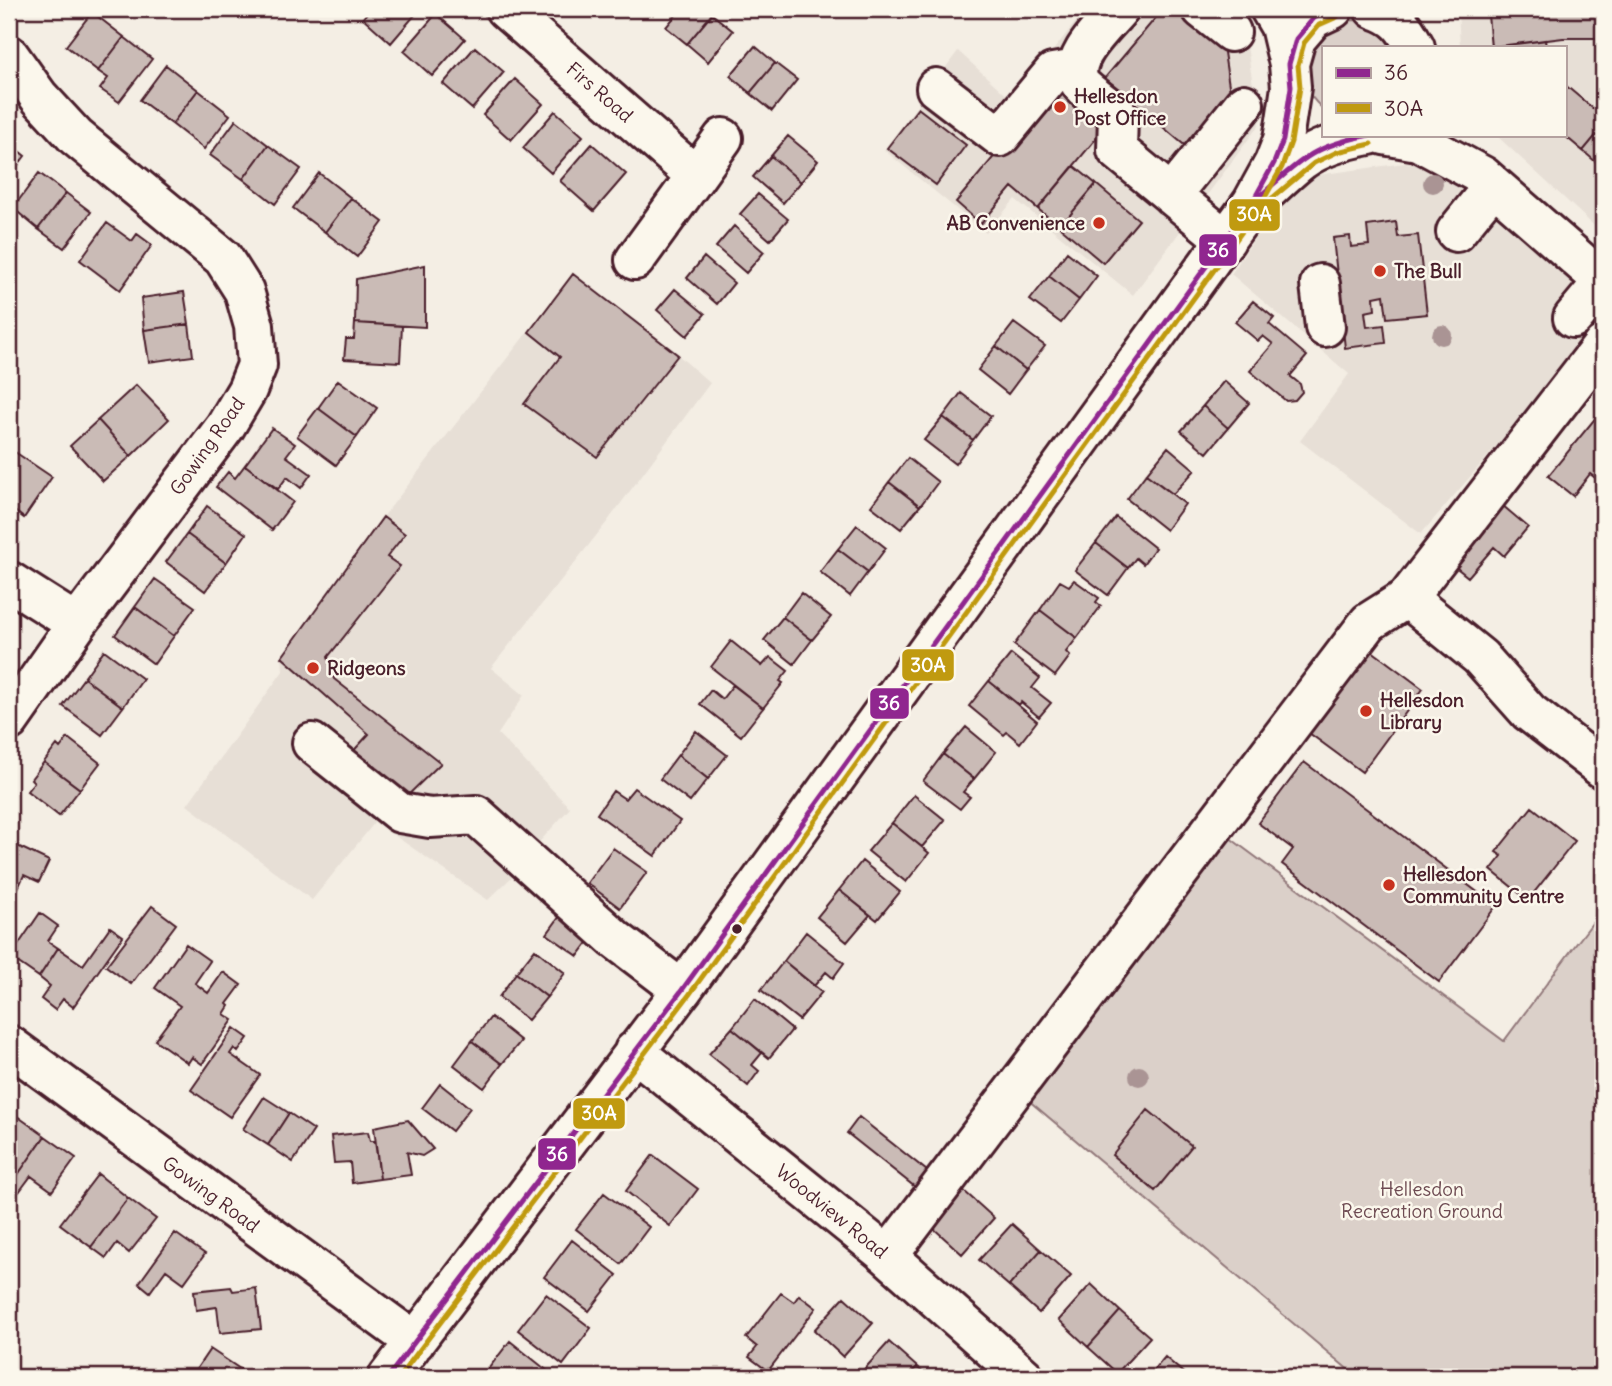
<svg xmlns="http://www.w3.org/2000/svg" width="1612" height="1386" font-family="Delius,sans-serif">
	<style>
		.built { fill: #e7dfd6 }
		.green { fill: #dbd0c9; stroke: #92787a; stroke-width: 2 }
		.building { fill: #cabbb6; stroke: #4a1f2b; stroke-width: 2 }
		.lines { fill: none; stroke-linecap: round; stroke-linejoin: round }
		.minor-casing { stroke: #4a1f2b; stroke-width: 44 }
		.minor { stroke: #fbf7ec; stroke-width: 38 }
		.bus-1-casing { stroke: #fbf7ec; stroke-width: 10 }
		.bus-2-casing { stroke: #fbf7ec; stroke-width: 10 }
		.bus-1 { stroke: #90268f; stroke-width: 5 }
		.bus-2 { stroke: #c09a10; stroke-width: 5 }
		.tree { fill: #aa9494 }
		.poi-dot { fill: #c8321e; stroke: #fbf7ec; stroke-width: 2.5 }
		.bus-dot { fill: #4a1f2b; stroke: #fbf7ec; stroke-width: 2.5 }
		.labels { text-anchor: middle; stroke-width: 5; stroke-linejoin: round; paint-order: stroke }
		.street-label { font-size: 19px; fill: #4a1f2b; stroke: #fbf7ec }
		.poi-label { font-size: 19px; font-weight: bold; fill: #4a1f2b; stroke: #fbf7ec; text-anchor: start }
		.park-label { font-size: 19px; fill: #6e4b52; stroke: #fbf7ec }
		.line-badge { stroke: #fbf7ec; stroke-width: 2.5 }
		.badge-label { font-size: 19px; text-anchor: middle; font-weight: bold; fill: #fff }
	</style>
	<rect width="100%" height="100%" fill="#f4eee4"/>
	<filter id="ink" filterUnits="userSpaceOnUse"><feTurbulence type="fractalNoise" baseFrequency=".0143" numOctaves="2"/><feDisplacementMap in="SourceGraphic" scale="14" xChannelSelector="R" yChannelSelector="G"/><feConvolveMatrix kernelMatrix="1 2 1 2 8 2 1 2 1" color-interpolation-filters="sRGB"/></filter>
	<g filter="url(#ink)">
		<!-- built -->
		<path class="built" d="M1086 9H1229L1243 20 1259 125 1133 295 1015 199 986 233 884 150 958 51 1013 101Z
			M1458 9H1603V234L1496 135H1565V47H1460Z
			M1427 160 1503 211 1603 298V322L1421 534 1300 441 1349 374 1231 274 1269 217 1317 175Z
			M573 274 678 355 710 383 607 522 491 668 524 695 498 734 570 808 524 859 517 872 488 900 375 822 312 900 187 805 283 671 282 657 383 517Z"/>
		<!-- green -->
		<path class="green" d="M1359 20 1377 26 1396 47H1323V109C1297 86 1305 74 1309 43L1340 21Z
			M1222 832 1504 1041 1570 952 1603 909V1377H1357L1027 1099Z"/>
		<!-- building -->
		<path class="building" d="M370 9H420L391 43 363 18Z
			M681 9H706L712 14 687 44 666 27Z
			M1163 9H1185L1222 39 1231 99 1189 149 1105 78Z
			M1493 9H1533L1488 15Z
			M1533 9 1603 11V38H1563L1491 47 1488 15Z
			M92 12 124 37 98 71 66 46Z
			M436 14 465 39 432 76 404 51Z
			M712 14 733 31 708 62 687 44Z
			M124 37 152 59 119 102 100 89 108 78 98 71Z
			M1545 40 1546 47H1494Z
			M755 46 775 63 750 93 730 76Z
			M475 47 504 72 472 109 443 84Z
			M775 63 797 80 772 111 750 93Z
			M166 65 198 90 172 124 140 100Z
			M515 79 543 104 511 140 483 115Z
			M1058 80 1109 123 1038 209 1012 187 981 224 956 202Z
			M1565 85 1603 117V127L1583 151 1564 135Z
			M198 90 230 115 204 149 172 124Z
			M918 108 966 145 936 185 887 148Z
			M555 111 583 136 551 173 523 148Z
			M236 120 268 145 243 179 210 155Z
			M1603 127V168L1583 151Z
			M788 136 818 161 801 182 771 156Z
			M9 143 25 156 9 177Z
			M592 144 626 174 594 211 560 181Z
			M268 145 301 169 275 204 243 179Z
			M771 156 801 182 783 203 753 177Z
			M1074 166 1096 184 1060 227 1038 209Z
			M39 173 66 193 38 229 13 208Z
			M319 173 351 198 325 232 293 208Z
			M1096 184 1139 220 1103 263 1060 227Z
			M66 193 91 212 64 248 38 229Z
			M758 194 788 219 770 240 740 214Z
			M351 198 383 222 357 257 325 232Z
			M1396 222 1398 237 1418 235 1427 314 1387 318 1384 295 1374 297 1375 310 1365 312 1367 327 1384 325 1386 343 1345 348 1333 238 1350 236 1351 247 1369 245 1367 226Z
			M107 223 132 241 137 234 152 245 120 290 80 260Z
			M734 226 764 252 746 273 716 247Z
			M1067 252 1097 276 1079 300 1049 276Z
			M704 257 734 283 717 304 687 278Z
			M425 265V327L355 323 356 279Z
			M573 274 678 355 597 457 524 404 560 357 529 332Z
			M1049 276 1079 300 1061 323 1030 300Z
			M675 289 705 314 687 336 657 310Z
			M184 292 189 324 144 330 141 298Z
			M1253 301 1274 318 1269 324 1307 356 1290 376 1300 384 1302 392 1295 400 1286 401 1250 371 1273 344 1263 336 1258 341 1235 322Z
			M355 323 402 326 400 362 344 359 346 339H354Z
			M1014 323 1045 346 1026 370 996 346Z
			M189 324 193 356 149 362 144 330Z
			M996 346 1026 370 1008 394 978 370Z
			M338 380 377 408 357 437 318 408Z
			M1224 381 1249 403 1228 428 1203 406Z
			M136 385 169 419 131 456 98 420Z
			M961 393 991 416 973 440 943 417Z
			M1203 406 1228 428 1207 453 1181 431Z
			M318 408 357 437 336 465 297 436Z
			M1602 410 1603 411V482L1602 483 1590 474 1573 496 1548 476Z
			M943 417 973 440 955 464 924 440Z
			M98 420 131 456 103 481 70 446Z
			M272 428 295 444 286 456 311 474 301 488 287 477 278 489 245 465Z
			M1168 447 1195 470 1173 494 1146 474Z
			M9 448 52 477 24 518 9 507Z
			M908 458 938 482 920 506 889 482Z
			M245 465 293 502 272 530 216 487 228 472 235 478Z
			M1146 474 1185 504 1166 530 1127 499Z
			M889 482 920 506 901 529 871 506Z
			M1502 505 1528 527 1504 556 1494 547 1468 577 1452 564Z
			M207 506 246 534 226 563 187 534Z
			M383 517 405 534 387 557 400 566 328 657 334 679 441 763 401 802 347 758 369 734 282 657Z
			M1116 517 1155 548 1143 564 1136 558 1128 568 1096 543Z
			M857 525 886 548 868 572 838 549Z
			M187 534 226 563 205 591 166 562Z
			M1096 543 1128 568 1108 595 1075 570Z
			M838 549 868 572 850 596 820 572Z
			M155 579 195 607 174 636 135 607Z
			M1074 580 1099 598 1096 602 1101 606 1077 638 1040 610 1060 581 1069 586Z
			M801 593 831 617 812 640 783 617Z
			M135 607 174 636 154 664 115 635Z
			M1040 610 1077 638 1066 652 1070 656 1055 676 1014 645Z
			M783 617 812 640 794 664 764 640Z
			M731 641 762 666 770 657 788 671 780 681 783 683 763 708 711 667Z
			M1364 645 1423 689 1362 772 1309 733 1359 665Z
			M104 650 143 679 123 707 84 678Z
			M1011 654 1040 678 1032 688 1051 703 1039 717 1021 702 1019 705 989 681Z
			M84 678 123 707 102 735 63 706Z
			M989 681 1037 721 1020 743 1007 732 1004 735 969 706Z
			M733 685 763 708 741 736 700 704 711 690 722 699Z
			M966 727 996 752 974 779 943 754Z
			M696 731 727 755 708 779 678 755Z
			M68 738 100 763 80 789 44 762 57 745 60 748Z
			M943 754 974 779 963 792 970 797 960 809 923 781Z
			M678 755 708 779 690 802 660 779Z
			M44 762 80 789 59 816 27 791 34 782 31 779Z
			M1304 762 1496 906 1439 982 1282 864 1293 849 1258 823Z
			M634 788 680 821 655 856 597 814 613 791 625 799Z
			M914 795 945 820 922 847 892 823Z
			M1532 807 1575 841 1528 900 1491 870 1502 856 1496 852Z
			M892 823 929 853 906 882 868 851Z
			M9 842 49 861 39 882 24 875 9 908Z
			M613 848 647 872 620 908 587 883Z
			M862 861 900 892 877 920 839 890Z
			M839 890 870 915 847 942 817 917Z
			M152 906 176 924 131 984 106 966Z
			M565 909 596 932 578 956 547 934Z
			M40 913 58 926 48 941 58 948 39 977 10 957Z
			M110 927 123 936 73 1007 63 999 55 1010 41 999 50 986 39 977 58 948 83 965Z
			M806 932 844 963 833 978 826 972 814 986 784 961Z
			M186 944 210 961 195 983 208 993 223 972 241 985 227 1004 229 1006 224 1014 233 1020 202 1064 192 1057 188 1063 155 1040 180 1006 155 988Z
			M535 949 565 973 547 997 516 973Z
			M784 961 822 992 799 1020 761 990Z
			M516 973 547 997 528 1020 499 997Z
			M755 999 792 1030 769 1058 732 1028Z
			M491 1017 521 1041 502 1064 472 1041Z
			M234 1028 248 1038 238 1052 234 1048 230 1054 260 1075 230 1117 191 1090Z
			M732 1028 762 1053 752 1065 759 1071 748 1086 709 1054Z
			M472 1041 502 1064 484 1088 454 1065Z
			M440 1084 470 1108 452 1131 422 1108Z
			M264 1097 289 1113 268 1145 243 1129Z
			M1148 1110 1192 1146 1155 1191 1112 1155Z
			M289 1113 314 1130 293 1162 268 1145Z
			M17 1116 45 1136 10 1186 9 1185V1171L13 1164 9 1161V1127Z
			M859 1117 927 1171 915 1187 847 1133Z
			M408 1120 433 1149 422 1156 407 1152 411 1175 380 1179 374 1127Z
			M368 1132 370 1141H375L380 1179 352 1183 350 1162 334 1163 331 1136Z
			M45 1136 76 1158 52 1191 31 1176 19 1192 10 1186Z
			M653 1155 698 1189 670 1226 626 1191Z
			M98 1174 128 1198 91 1247 60 1224Z
			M964 1191 994 1218 962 1254 932 1227Z
			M604 1193 649 1227 621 1264 576 1229Z
			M128 1198 156 1219 129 1253 117 1243 106 1258 91 1247Z
			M1012 1224 1041 1250 1009 1286 979 1260Z
			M175 1233 205 1254 184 1283 166 1270 150 1292 139 1283Z
			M572 1240 617 1275 589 1311 544 1277Z
			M1041 1250 1071 1276 1039 1313 1009 1286Z
			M1091 1284 1120 1311 1088 1347 1059 1320Z
			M231 1287 233 1291 256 1288 261 1329 220 1333 217 1307 196 1310 194 1291Z
			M781 1293 794 1302 799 1295 816 1308 768 1371 749 1357 757 1347 746 1338Z
			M546 1294 591 1328 563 1365 518 1330Z
			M844 1297 873 1323 843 1357 814 1330Z
			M1120 1311 1150 1337 1117 1373 1088 1347Z
			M510 1341 554 1376 553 1377H482Z
			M889 1342 917 1367 907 1377H857Z
			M210 1349 243 1371 239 1376 241 1377H191Z
			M1165 1357 1188 1377H1148Z
			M917 1367 928 1377H907Z"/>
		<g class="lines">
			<!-- minor casing -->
			<g class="minor-casing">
				<path id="minor" d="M505 9 696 176 723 138
					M1119 9C1105 26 1067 59 1080 83 1084 90 1110 108 1118 115L1117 150 1226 240
					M1202 9 1231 32
					M1270 9 1280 26 1289 64
					M1374 9C1398 17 1404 27 1415 47
					M9 55 39 97 76 137 223 258 244 291 254 326 257 365 247 390 225 427 77 624 9 721
					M936 88 1000 137 1053 73 1077 69
					M1384 135 1418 141 1483 176 1603 281
					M1265 193C1277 182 1289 170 1302 160 1320 147 1348 139 1369 135
					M1171 195 1244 104
					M1456 232 1493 186
					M635 260 696 176
					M1320 284 1325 327
					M1573 318 1603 282
					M9 581 77 624
					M1407 598 1480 657 1529 712 1603 769
					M312 743 400 813 430 818 476 815 615 939 682 990
					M9 1045 415 1342
					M634 1051 888 1256 1024 1377
					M888 1256 1369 622 1407 598 1603 345
					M388 1377 682 990 1252 203 1274 163 1283 140 1291 87 1289 64 1296 39 1314 18 1333 9"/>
			</g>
			<!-- minor -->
			<use href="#minor" class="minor"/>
			<!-- bus-1 casing -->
			<g class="bus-1-casing">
				<path id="bus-1" d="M1252 203C1271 187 1290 167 1312 154 1329 144 1349 139 1369 135
					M388 1377 682 990 1252 203 1274 163 1283 140 1291 87 1289 64 1296 39 1314 18 1333 9"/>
			</g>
			<!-- bus-2 casing -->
			<g class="bus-2-casing">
				<path id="bus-2" d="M1258 210 1314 163 1337 152 1371 144
					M399 1377 689 995 1259 208 1282 167 1291 142 1300 87 1298 65 1304 43 1319 25 1337 17"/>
			</g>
			<!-- bus-1 -->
			<use href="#bus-1" class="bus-1"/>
			<!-- bus-2 -->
			<use href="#bus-2" class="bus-2"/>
		</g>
		<!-- trees -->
		<g class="tree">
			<circle cx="1433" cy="183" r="10"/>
			<circle cx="1442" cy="335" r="10"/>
			<circle cx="1139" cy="1076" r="10"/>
		</g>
	</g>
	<!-- markers -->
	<g class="poi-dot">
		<circle cx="1060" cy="107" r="7"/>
		<circle cx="1099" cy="223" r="7"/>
		<circle cx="1380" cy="271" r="7"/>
		<circle cx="313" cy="668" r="7"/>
		<circle cx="1366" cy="711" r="7"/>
		<circle cx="1389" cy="885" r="7"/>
	</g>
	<circle class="bus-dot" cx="737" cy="929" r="6"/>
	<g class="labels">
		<!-- street labels -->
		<g class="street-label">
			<text transform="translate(600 92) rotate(41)" y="7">Firs Road</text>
			<text transform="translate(207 446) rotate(-55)" y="7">Gowing Road</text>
			<text transform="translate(211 1194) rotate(36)" y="7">Gowing Road</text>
			<text transform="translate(832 1211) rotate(39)" y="7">Woodview Road</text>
		</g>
		<!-- poi labels -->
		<g class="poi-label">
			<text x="1074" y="103">Hellesdon<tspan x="1074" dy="22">Post Office</tspan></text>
			<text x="1085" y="230" text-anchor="end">AB Convenience</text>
			<text x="1394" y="278">The Bull</text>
			<text x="327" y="675">Ridgeons</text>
			<text x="1380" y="707">Hellesdon<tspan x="1380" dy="22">Library</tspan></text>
			<text x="1403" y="881">Hellesdon<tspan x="1403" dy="22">Community Centre</tspan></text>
		</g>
		<!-- park labels -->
		<g class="park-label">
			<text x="1422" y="1196">Hellesdon<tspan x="1422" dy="22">Recreation Ground</tspan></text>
		</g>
	</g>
	<g class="line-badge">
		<rect x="1228" y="198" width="53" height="34" rx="7" fill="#c09a10"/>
		<rect x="1198" y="233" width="40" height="34" rx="7" fill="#90268f"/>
		<rect x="901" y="648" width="54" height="34" rx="7" fill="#c09a10"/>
		<rect x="869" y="687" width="41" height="33" rx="7" fill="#90268f"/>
		<rect x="572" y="1097" width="54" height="33" rx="7" fill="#c09a10"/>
		<rect x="537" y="1137" width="40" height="34" rx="7" fill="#90268f"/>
	</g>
	<g class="badge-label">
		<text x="1254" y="221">30A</text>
		<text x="1218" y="257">36</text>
		<text x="928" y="672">30A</text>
		<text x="889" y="710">36</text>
		<text x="599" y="1120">30A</text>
		<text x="557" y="1161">36</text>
	</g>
	<!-- margin -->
	<rect width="1612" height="1386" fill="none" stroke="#fbf7ec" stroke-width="35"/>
	<rect x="18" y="18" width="1577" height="1351" fill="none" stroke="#4a1f2b" stroke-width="2.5" filter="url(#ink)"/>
	<!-- legend -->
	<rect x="1322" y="46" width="245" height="91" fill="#fbf7ec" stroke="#b4a19f" stroke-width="2"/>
	<rect x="1336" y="68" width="35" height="10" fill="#90268f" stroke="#b4a19f" stroke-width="2"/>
	<text x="1384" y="80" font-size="21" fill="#4a1f2b">36</text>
	<rect x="1336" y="103" width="35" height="10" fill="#c09a10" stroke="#b4a19f" stroke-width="2"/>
	<text x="1384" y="116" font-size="21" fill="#4a1f2b">30A</text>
</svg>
